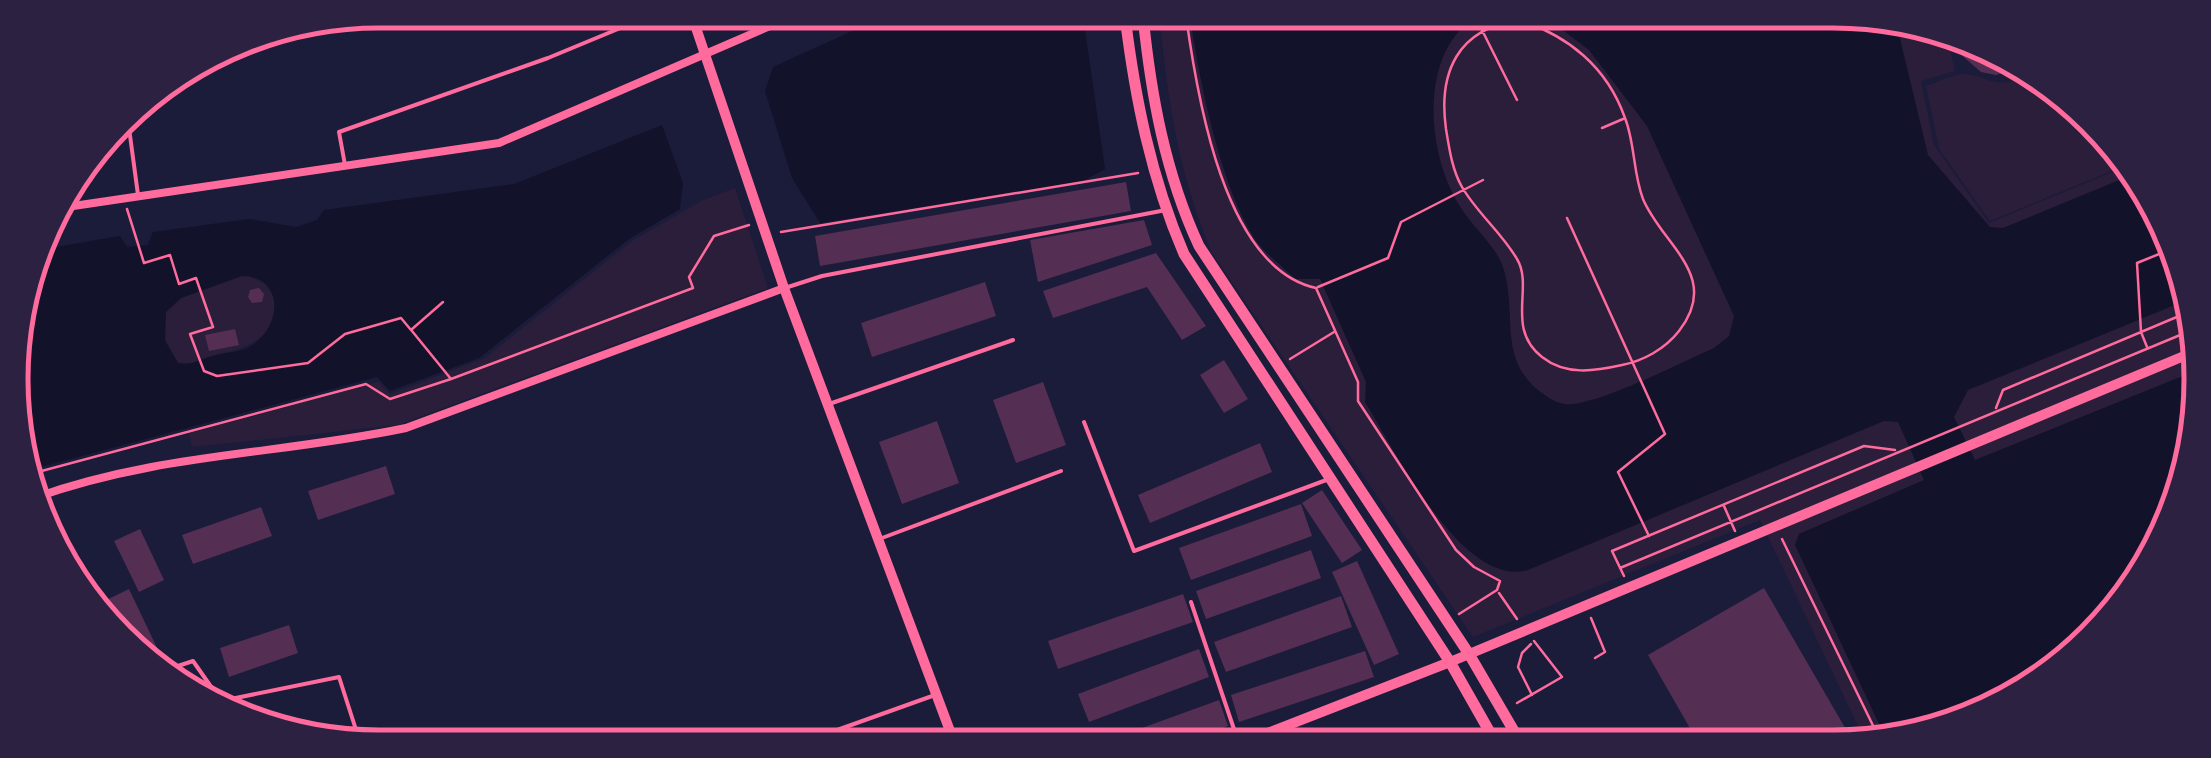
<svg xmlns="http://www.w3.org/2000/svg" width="2211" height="758" font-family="'Nunito Sans',sans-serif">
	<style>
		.green { fill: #2a1e3b }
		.water { fill: #12122b; fill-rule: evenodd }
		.building { fill: #542f53 }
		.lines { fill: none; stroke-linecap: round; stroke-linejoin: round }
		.path { stroke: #ff6b9d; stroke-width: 2.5 }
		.service { stroke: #ff6b9d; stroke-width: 4 }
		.minor { stroke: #ff6b9d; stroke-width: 8 }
		.tertiary { stroke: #ff6b9d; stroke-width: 10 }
		.secondary { stroke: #ff6b9d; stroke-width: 11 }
		.rim { fill: none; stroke: #ff6b9d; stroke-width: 5 }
	</style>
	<rect width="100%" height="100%" fill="#1b1b3a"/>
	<!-- green -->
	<path class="green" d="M1159 16 1927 22 1946 32 1955 71 1921 81 1934 145 1989 223 2127 166 2151 194 2198 330 2189 474 2151 564 2076 656 1995 710 1881 745H1867L1760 520 1473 637 1212 253C1177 169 1169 105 1159 16Z
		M2029 72 2056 86 2126 165 1990 221 1939 149 1926 86C1936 83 1955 73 1966 74 1994 77 1994 93 2029 72Z
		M735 188 768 288 398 425 192 447 189 433 378 382 390 394 485 358 632 241 701 201Z
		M246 275 265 284 276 300C279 338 246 348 217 355 202 358 194 366 178 363L163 335 166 312 181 298Z"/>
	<!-- water -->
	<path class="water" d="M890 14 1083 16 1105 169 1083 181 820 223 792 178 765 91 773 67Z
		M1190 17 1473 19C1418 56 1427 157 1461 208 1474 229 1496 245 1504 270 1517 314 1498 357 1538 390 1546 396 1555 403 1565 404 1593 408 1684 361 1714 348L1729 336 1734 316 1647 126 1589 50 1548 19 1896 22 1928 155 1990 227 2003 228 2134 174 2151 194 2187 300 1968 390 1954 417 1975 460 2195 371 2189 474 2151 564 2076 656 1995 710 1888 743 1795 545 1799 534 1924 480 1898 422 1884 421 1528 570C1462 589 1394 448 1365 402L1366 382 1320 279H1295C1284 268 1271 258 1261 247 1222 198 1199 78 1190 17Z
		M662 125 683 183 680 209 629 239 479 358 390 391 377 377 22 472 13 331 38 250 120 236 127 247 148 245 153 232 250 219 296 227 317 220 324 210 514 184ZM241 276C283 275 283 323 254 344 241 353 231 351 216 355 201 358 194 366 178 363L165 341 166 312 181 298Z"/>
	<!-- building -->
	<path class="building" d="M1953 35 1995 56 2021 68 1996 75 1981 72 1959 53Z
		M1126 182 1131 211 820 266 815 236Z
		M1144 220 1152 245 1038 282 1030 240Z
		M1156 253 1206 326 1182 340 1147 287 1053 318 1043 291Z
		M985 282 996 316 872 357 861 323Z
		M259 288 264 294 262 302 252 303 248 297 250 290Z
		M235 329 239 345 209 351 205 335Z
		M1224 360 1248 399 1224 413 1200 375Z
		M1043 382 1066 445 1016 463 993 400Z
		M937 421 959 483 902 504 879 442Z
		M1260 443 1272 472 1150 523 1138 495Z
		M386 466 395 494 318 520 308 491Z
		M1322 490 1362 550 1342 563 1302 503Z
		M1301 504 1312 536 1191 580 1179 548Z
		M261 507 272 536 193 564 182 535Z
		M140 529 164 580 139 592 114 541Z
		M1311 550 1321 578 1206 619 1196 591Z
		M1357 561 1399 654 1374 665 1332 572Z
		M1764 588 1855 745 1699 744 1648 655Z
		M129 589 159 652 146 658 94 606Z
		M1183 594 1193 622 1058 669 1048 641Z
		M1341 596 1352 627 1226 672 1214 642Z
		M289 625 298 653 229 677 220 648Z
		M1199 649 1209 677 1089 722 1078 694Z
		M1365 651 1374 677 1239 722 1231 695Z
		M1219 700 1228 726 1187 741 1109 740Z"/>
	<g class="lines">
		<!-- path -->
		<path class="path" d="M1186 16C1197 96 1224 268 1316 288L1358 382V401L1456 550 1474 567 1500 581 1497 590 1459 614
			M1518 20C1568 35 1607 67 1625 118 1635 143 1633 173 1643 199 1662 245 1722 276 1679 331 1665 349 1643 361 1622 365 1595 371 1566 376 1542 357 1505 328 1534 287 1517 259 1502 233 1477 213 1462 187 1452 170 1449 147 1446 129 1438 72 1458 29 1518 20Z
			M1482 30 1517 100
			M1602 128 1623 119
			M127 209 144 263 170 255 179 284 196 278 213 327 190 334 204 371 217 376 308 363 345 334 401 318 411 330 443 302
			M1567 218 1665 434 1618 472 1649 536
			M781 232 1138 173
			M1318 287 1388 258 1401 222 1483 180
			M412 331 451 379 693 288 689 277 714 236 749 225
			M2147 347 2141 332 2137 263 2169 250 2166 237
			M1290 359 1334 332
			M1996 408 2003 390 2191 311
			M23 476 366 384 390 399 451 379
			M1724 506 1735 531
			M1782 539 1882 744
			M1620 568 2197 328
			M1624 576 1612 551 1864 446 1895 450
			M1499 593 1517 619
			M1591 618 1605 652 1595 658
			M1531 644 1522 653 1518 667 1532 695
			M1517 703 1562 677 1534 641"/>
		<!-- service -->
		<path class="service" d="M127 113 138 195
			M345 165 339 132 548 58 659 12
			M788 287 822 276 1166 210
			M832 403 1013 340
			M1084 422 1134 551 1329 479
			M882 538 1061 471
			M1191 602 1238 741
			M160 672 193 661 221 701 339 677 358 736
			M812 739 935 695"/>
		<!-- minor -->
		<path class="minor" d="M53 209 499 143 800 13
			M34 498C160 453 277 455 406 428L784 288"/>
		<!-- tertiary -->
		<path class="tertiary" d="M691 13 784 288 953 739
			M1247 741 1450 662 2196 351"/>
		<!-- secondary -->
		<path class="secondary" d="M1125 16C1135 98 1151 178 1184 254L1450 662 1496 743
			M1143 16C1151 95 1165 173 1199 246L1469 654 1521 743"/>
	</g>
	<!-- crop -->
	<path d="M0 0H2211V758H0ZM379 28H1833A351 351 0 0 1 2184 379V379A351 351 0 0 1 1833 730H379A351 351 0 0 1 28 379V379A351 351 0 0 1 379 28Z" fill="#2d2142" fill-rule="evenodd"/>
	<path class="rim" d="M379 28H1833A351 351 0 0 1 2184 379V379A351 351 0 0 1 1833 730H379A351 351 0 0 1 28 379V379A351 351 0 0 1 379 28Z"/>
</svg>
